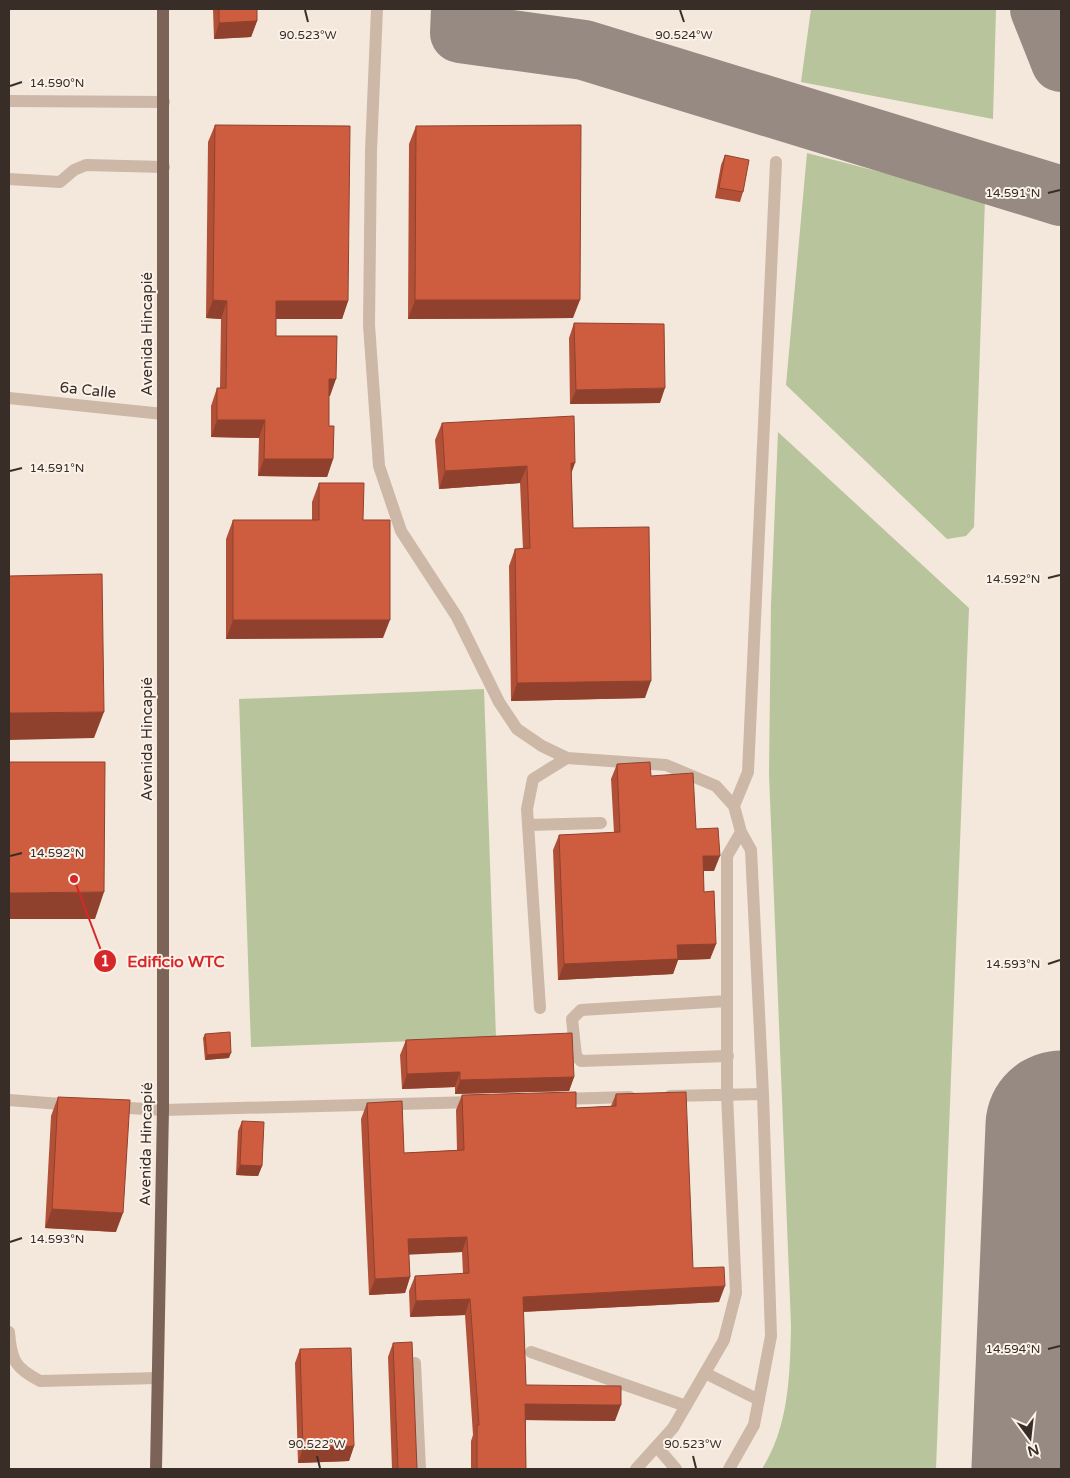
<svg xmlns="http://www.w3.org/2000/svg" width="1070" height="1478" font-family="'Varela Round',sans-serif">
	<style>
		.green { fill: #b8c49b }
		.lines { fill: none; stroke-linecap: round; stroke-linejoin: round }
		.taxiway { stroke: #968a82; stroke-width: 60 }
		.runway { stroke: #968a82; stroke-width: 151 }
		.lane { stroke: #cdb7a7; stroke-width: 12 }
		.street { stroke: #cdb7a7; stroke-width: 12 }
		.primary { stroke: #7c6358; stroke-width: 12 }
		.wall { fill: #b15037 }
		.shaded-wall { fill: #90412d }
		.building { fill: #ce5d40; stroke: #90412d }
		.ticks { fill: none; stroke: #392d28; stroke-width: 2 }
		.labels { text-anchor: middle; stroke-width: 4; stroke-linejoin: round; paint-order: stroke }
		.street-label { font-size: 15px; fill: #392d28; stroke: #fbf2e9 }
		.ticks-label { font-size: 12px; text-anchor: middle; fill: #392d28; stroke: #fbf2e9; stroke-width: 4; stroke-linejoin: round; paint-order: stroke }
		.leader { fill: none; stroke: #d62828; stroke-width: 2 }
		.callout-dot { fill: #d62828; stroke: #fbf2e9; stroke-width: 2 }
		.mark-label { font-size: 15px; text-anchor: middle; font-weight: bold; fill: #fff }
		.callout-label { font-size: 16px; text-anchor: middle; font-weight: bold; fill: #d62828; stroke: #fbf2e9; stroke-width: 4; stroke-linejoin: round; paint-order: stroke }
	</style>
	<rect width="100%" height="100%" fill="#f4e8dc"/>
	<!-- green -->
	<path class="green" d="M811 9H996L993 119 801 82Z
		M807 153 985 199 974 527 966 536 947 539 786 385Z
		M778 432 969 608 936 1469H762C789 1426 790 1375 791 1325L769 774 771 604Z
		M484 689 496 1038 251 1047 239 699Z"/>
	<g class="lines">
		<!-- taxiway -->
		<path class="taxiway" d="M461 9 460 33 584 50 1061 196
			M1040 9 1061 62"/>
		<!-- runway -->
		<path class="runway" d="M1047 1469 1061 1126"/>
		<!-- lane -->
		<path class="lane" d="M377 9 371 151 369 325 379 466 401 531 457 617 499 702 517 729 542 746 567 758 666 765 716 786 734 806 741 832 751 850 763 1094 771 1336 754 1425 729 1469
			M9 101 164 102
			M734 806 748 772 776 162
			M528 825 601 823
			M727 1001 581 1010 572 1019 576 1056 581 1061 728 1056
			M540 1008 527 809 533 779 567 758
			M670 1096 763 1094
			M560 1099 630 1097
			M163 1110 475 1102
			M9 1332C11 1360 15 1368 40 1381L158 1378
			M531 1352 686 1406
			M415 1363 420 1469
			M705 1373 759 1400
			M657 1447 676 1469
			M636 1469 673 1428 724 1340 736 1293 727 1095V856L741 832"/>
		<!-- street -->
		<path class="street" d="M9 179 60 182 74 170 86 165 164 167
			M9 398 163 414
			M9 1100 73 1105
			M113 1107 163 1110"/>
		<!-- primary -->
		<path class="primary" d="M156 1469 163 1110V9"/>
	</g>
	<!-- wall -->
	<path class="wall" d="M213 9H257V21L251 37 214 39Z
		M215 125 348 301 342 319H276V336L330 396H329V426L333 459 327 477 258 476 259 438 211 437V406L217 388H220L221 319 206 318 208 142Z
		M416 126 573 318 408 319 409 144Z
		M725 155 743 192 740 202 715 198 721 165Z
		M574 323 660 403 570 404 569 338Z
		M442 423 571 474 573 528 645 698 511 701 509 566 515 549H523L520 483 439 489 435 440Z
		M319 483 363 520 383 638 226 639V539L233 520H312V502Z
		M617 764 651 776 696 829 714 871H703L704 892 716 944 710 959 678 960 673 974 558 980 553 850 559 835 614 833 611 779Z
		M205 1034 229 1058 205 1060 203 1038Z
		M406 1040 574 1077 569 1091 455 1094V1087L402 1089 400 1055Z
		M616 1094 693 1268 719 1302 523 1312 526 1385 615 1421 526 1420V1469H471V1441L473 1435 465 1315 410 1317 409 1291 415 1276 463 1274 462 1252 409 1254 410 1277 405 1293 369 1295 361 1119 367 1103 404 1153 457 1150 456 1110 462 1095 576 1108 611 1106Z
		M58 1097 116 1232 45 1228 51 1116Z
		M242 1121 262 1166 258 1176 236 1175 238 1131Z
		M393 1343 417 1469H392L388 1357Z
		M300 1349 354 1446 349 1461 298 1463 295 1363Z"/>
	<!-- shaded-wall -->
	<path class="shaded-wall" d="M257 21 251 37 214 39 219 23Z
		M213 300 227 301 221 319 206 318Z
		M415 300H580L573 318 408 319Z
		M276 301H348L342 319H270Z
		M329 379H336L330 396H323Z
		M665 388 660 403 570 404 576 390Z
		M217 420H265L259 438 211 437Z
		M264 459H333L327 477 258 476Z
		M571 463H575L569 480Z
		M527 466 520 483 439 489 445 471Z
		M233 620H390L383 638 226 639Z
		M651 681 645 698 511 701 517 683Z
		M104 712 94 738 9 740V713Z
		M703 856H720L714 871H697Z
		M104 892 95 919H9V893Z
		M716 944 710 959 678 960 673 974 558 980 564 964 677 945Z
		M231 1053 229 1058 205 1060 207 1055Z
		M460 1072 455 1087 402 1089 407 1074Z
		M574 1077 569 1091 455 1094 460 1080Z
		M240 1165 262 1166 258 1176 236 1175Z
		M52 1209 123 1213 116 1232 45 1228Z
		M467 1237 462 1252 403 1255 408 1239Z
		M410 1277 405 1293 369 1295 375 1279Z
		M725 1286 719 1302 517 1312 523 1297Z
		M470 1299 465 1315 410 1317 416 1301Z
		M525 1404 621 1405 615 1421 520 1420Z
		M354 1446 349 1461 298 1463 303 1448Z"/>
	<!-- building -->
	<path class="building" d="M219 9H257V21L219 23Z
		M215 125 350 126 348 301H276V336H337L336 379H329V426H334L333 459H264L265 420H217V388H226L227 301 213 300Z
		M581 125 580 300H415L416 126Z
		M725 155 749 160 743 192 719 188Z
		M574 323 664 324 665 388 576 390Z
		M574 416 575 463H571L573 528 649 527 651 681 517 683 515 549 530 548 527 466 445 471 442 423Z
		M319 483H364L363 520H390V620H233V520H319Z
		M102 574 104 712 9 713V576Z
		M9 762H105L104 892 9 893Z
		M650 762 651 776 693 773 696 829 718 828 720 856H703L704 892 714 891 716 944 677 945 678 959 564 964 559 835 620 832 617 764Z
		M230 1032 231 1053 207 1055 205 1034Z
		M572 1033 574 1077 460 1080V1072L407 1074 406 1040Z
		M576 1092V1108L616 1106V1094L686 1092 693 1268 724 1267 725 1286 523 1297 526 1385 621 1386V1405L525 1404 526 1469H477V1425H479L470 1299 416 1301 415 1276 469 1273 467 1237 408 1239 410 1277 375 1279 367 1103 402 1101 404 1153 464 1150 462 1095Z
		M58 1097 130 1100 123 1213 52 1209Z
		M242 1121 264 1122 262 1166 240 1165Z
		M412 1342 417 1469H398L393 1343Z
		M351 1348 354 1446 303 1448 300 1349Z"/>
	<!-- ticks -->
	<path class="ticks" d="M305 10 308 22M680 10 684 22M10 86 22 82M1048 193 1060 190M10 471 22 468M1048 578 1060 575M10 856 22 853M1048 964 1060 960M10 1242 22 1238M1048 1349 1060 1346M317 1456 320 1468M693 1456 696 1468"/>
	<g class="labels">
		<!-- street labels -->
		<g class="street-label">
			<text transform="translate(147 334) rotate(-90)" y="5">Avenida Hincapié</text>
			<text transform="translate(88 390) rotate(6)" y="5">6a Calle</text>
			<text transform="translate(147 739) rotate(-90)" y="5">Avenida Hincapié</text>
			<text transform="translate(146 1144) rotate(-89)" y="5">Avenida Hincapié</text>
		</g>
	</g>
	<g class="ticks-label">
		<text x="308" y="39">90.523°W</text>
		<text x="684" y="39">90.524°W</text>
		<text x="57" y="87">14.590°N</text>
		<text x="1013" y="197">14.591°N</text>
		<text x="57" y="472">14.591°N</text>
		<text x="1013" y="583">14.592°N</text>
		<text x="57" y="857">14.592°N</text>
		<text x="1013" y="968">14.593°N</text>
		<text x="57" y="1243">14.593°N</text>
		<text x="1013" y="1353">14.594°N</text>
		<text x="317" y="1448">90.522°W</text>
		<text x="693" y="1448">90.523°W</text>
	</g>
	<!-- callouts -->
	<path class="leader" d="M74 879L105 961"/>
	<g class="callout-dot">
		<circle cx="74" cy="879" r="5"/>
		<circle cx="105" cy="961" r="12"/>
	</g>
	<g class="mark-label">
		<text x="105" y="966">1</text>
	</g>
	<g class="callout-label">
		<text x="176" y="967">Edificio WTC</text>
	</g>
	<!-- border -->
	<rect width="1070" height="1478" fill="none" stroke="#392d28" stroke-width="20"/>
	<!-- north arrow -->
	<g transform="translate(1030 1438) rotate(165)" stroke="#fbf2e9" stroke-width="4" paint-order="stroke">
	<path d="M0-4L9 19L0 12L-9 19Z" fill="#392d28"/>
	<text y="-8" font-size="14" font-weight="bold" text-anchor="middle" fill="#392d28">N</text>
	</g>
</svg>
